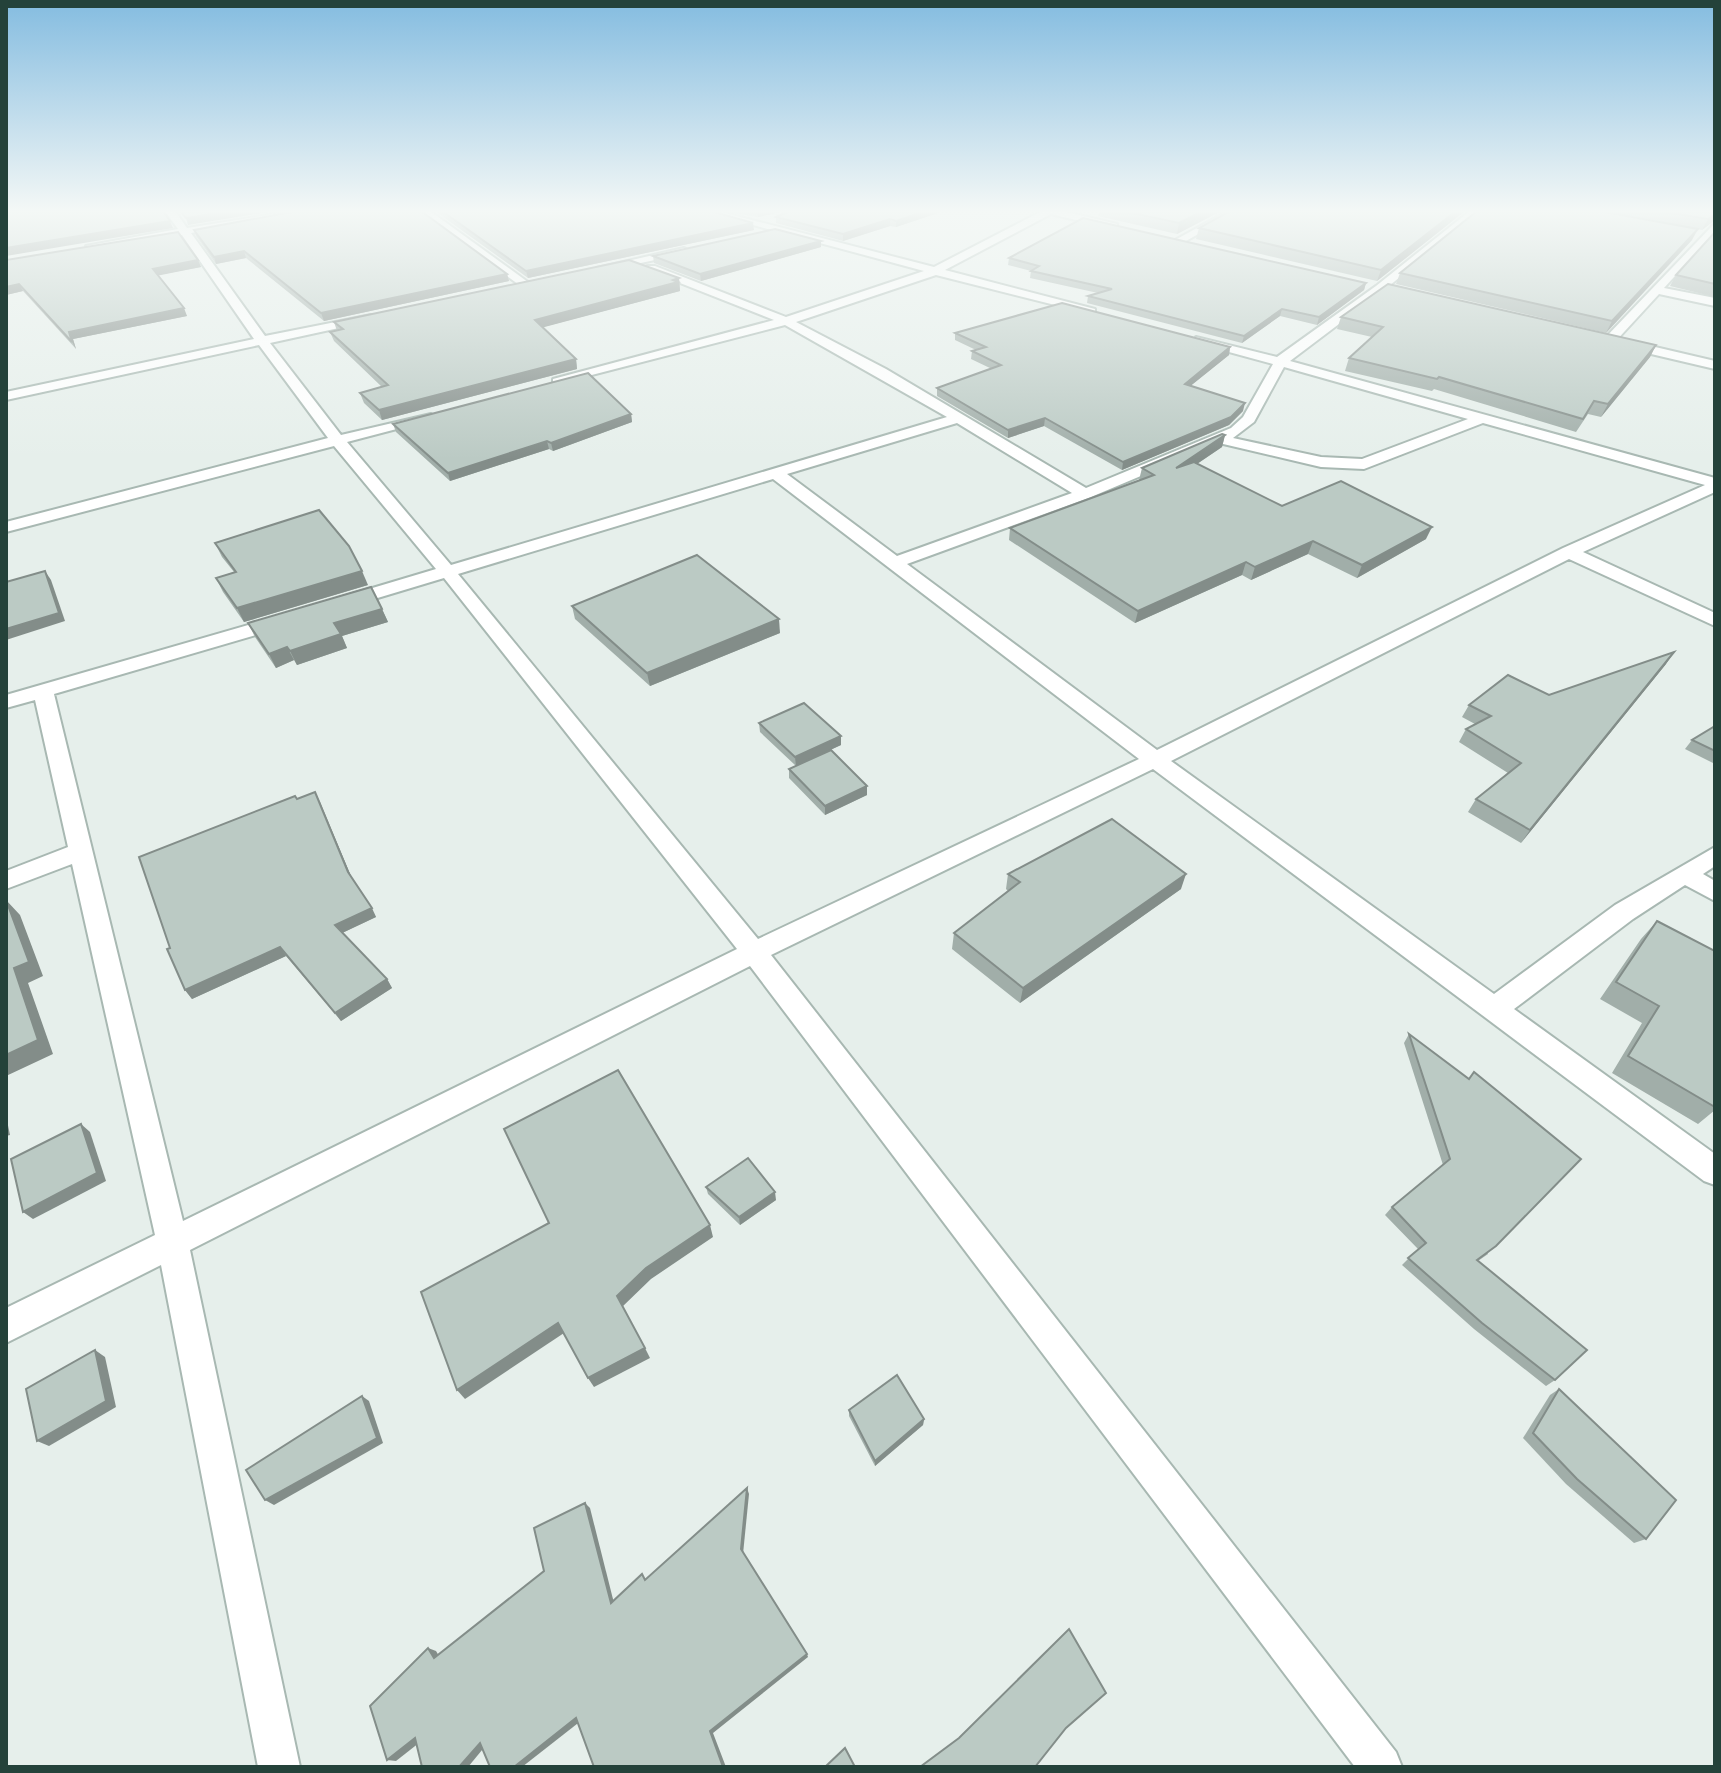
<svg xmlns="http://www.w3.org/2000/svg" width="1721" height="1773" font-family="'DM Sans',sans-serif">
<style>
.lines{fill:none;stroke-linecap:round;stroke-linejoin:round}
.minor-casing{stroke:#a8b8b2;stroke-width:4}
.minor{fill:#fff;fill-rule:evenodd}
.wall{fill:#a1aea9}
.shaded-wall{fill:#838d89}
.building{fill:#bbcac4;stroke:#838d89;stroke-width:2}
</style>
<rect width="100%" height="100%" fill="#e6efeb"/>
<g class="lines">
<!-- minor casing -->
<g class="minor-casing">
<g id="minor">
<path d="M165,211h10l12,17 106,-17h24l-126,22 74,103 106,-21v6l-101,22 71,92 90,-21v6l-84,22 104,123 496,-148 -162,-92 -232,60v-6l221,-59 -127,-50v-4h8l131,51 138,-46 -223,-60h16l217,56 108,-56h20l55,13v4l-4,1 -62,-15 -106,56 150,39v6l-159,-40 -140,47 90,47 200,119 145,-60 12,-11 30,-53 -77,-21v-6l81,20 99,-71 94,-75h11l-97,79 -94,71 425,117v14l-132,60 132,61v13l-146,-67 -398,202 323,233 121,-89 100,-58v19l-12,8 12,7v20l-30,-16 -52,34 -119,90 201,145v31l-11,-4 -551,-412 -382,186 625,797 6,15h-47l-605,-801 -560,284 110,517h-42l-97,-502 -155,78v-35l149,-73 -83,-371 -66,25v-18l62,-24 -33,-147 -29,8v-13l270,-78 7,-2 9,6 -2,4 -236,69 129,527 554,-272 -293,-371 -93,28h-12l-3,-4 3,-4 97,-29 -102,-123 -328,86v-10l322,-84 -69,-93 -253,55v-8l248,-53 -72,-104 -91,14 -5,-3 92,-17zM1284,367l184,52 -106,40 -41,-2 -88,-19 21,-16zM957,423l115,70 -175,63 -110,-82zM1483,423l222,62 -142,63 -406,202 -250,-186 184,-67 128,-54 102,24 43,2zM773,479l366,280 -381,180 -300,-365z"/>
<polygon points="419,211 430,211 532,285 522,287"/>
<polygon points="1228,211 1240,211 1184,242 1175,240"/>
<polygon points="1715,223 1715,232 1664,288 1715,298 1715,306 1659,294 1613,344 1605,344 1605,338"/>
<polygon points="684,248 689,251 688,253 603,271 597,268"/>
<polygon points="1621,339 1715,361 1715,369 1617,346 1617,340"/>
</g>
</g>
<!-- minor -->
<use href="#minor" class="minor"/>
</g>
<!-- wall -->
<g class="wall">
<polygon points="435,211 712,211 754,230 528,278"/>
<polygon points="720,211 785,211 758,217"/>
<polygon points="944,211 896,227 890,226 843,241 776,223 776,217"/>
<polygon points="1099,211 1221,211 1177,234 1098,216"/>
<polygon points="1465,211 1377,281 1196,239 1199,228"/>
<polygon points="1477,211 1715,211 1715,220 1702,230 1672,224 1692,240 1606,333 1396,284 1400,273"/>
<polygon points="194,230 507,274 509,281 324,321 246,258 216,264 196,236"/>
<polygon points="1715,232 1715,297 1670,286 1676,275"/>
<polygon points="821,241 821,247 701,281 654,263 653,256"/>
<polygon points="1009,258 1366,283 1364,290 1317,325 1280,316 1242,343 1087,303 1088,296 1098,293 1030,278 1031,271 1008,265"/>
<polygon points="6,260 198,260 201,267 158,275 187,316 73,339 76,349 23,291 6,295"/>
<polygon points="679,278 680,291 543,327 576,359 577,369 382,420 364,403 360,393 382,387 334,341 330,332 337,331 334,322"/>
<polygon points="1341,317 1656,345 1650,357 1601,417 1588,414 1576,432 1434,389 1432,391 1345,371 1349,358 1372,337 1337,329"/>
<polygon points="955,333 1230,347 1229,355 1190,386 1243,411 1229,425 1122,470 1044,426 1008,438 937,396 937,388 992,369 971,359 972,351 976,350 955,340"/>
<polygon points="631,414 632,422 553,451 549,449 450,481 396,432 393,424"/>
<polygon points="1225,435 1222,447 1197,464 1282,506 1426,539 1357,578 1308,554 1251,580 1242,575 1135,623 1009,540 1010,528 1139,480 1142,468"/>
<polygon points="215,543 368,585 244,622 223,592 216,578 234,572 222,557"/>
<polygon points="572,606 780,633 650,686 575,619"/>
<polygon points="382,609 388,622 342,636 347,648 297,665 294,660 276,668 255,637 248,623"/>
<polygon points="1666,664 1521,843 1468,812 1476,799 1508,773 1459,742 1466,729 1475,724 1462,717 1469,705 1549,695"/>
<polygon points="759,723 841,745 805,761 867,786 867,795 825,815 789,778 789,769 796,766 760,732"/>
<polygon points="1715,726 1715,764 1685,749 1692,740"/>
<polygon points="315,792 351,876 376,917 342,933 387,979 392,988 341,1021 286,956 192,999 185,990 170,948 297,799"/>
<polygon points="1008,874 1181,889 1020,1003 952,949 954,933 1008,891 1006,889"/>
<polygon points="1657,921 1715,951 1715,1110 1698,1124 1612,1073 1642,1023 1600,999 1641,939"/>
<polygon points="1409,1034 1488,1254 1478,1261 1555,1380 1546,1386 1474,1329 1402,1265 1418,1249 1385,1215 1392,1207 1443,1165 1404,1043"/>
<polygon points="706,1187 776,1200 740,1225 708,1194"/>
<polygon points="1559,1389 1646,1539 1634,1543 1566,1484 1523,1438 1550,1395"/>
<polygon points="849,1410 924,1419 923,1425 875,1466 849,1416"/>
</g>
<!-- shaded-wall -->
<g class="shaded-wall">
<polygon points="232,211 275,211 188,225 186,218"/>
<polygon points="758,211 785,211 758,217"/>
<polygon points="926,211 944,211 896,227 896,221"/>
<polygon points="1203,211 1221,211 1177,234 1179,223"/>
<polygon points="1456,211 1465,211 1377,281 1381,270"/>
<polygon points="1715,214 1715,220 1702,230 1708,219"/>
<polygon points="890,219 890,226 843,241 843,234"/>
<polygon points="170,221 173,228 6,256 6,248"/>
<polygon points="753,223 754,230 528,278 526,271"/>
<polygon points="1698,229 1692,240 1606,333 1612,321"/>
<polygon points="821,241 821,247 701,281 700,274"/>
<polygon points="244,251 246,258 216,264 214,257"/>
<polygon points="198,260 201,267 156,276 153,269"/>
<polygon points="507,274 509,281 324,321 321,313"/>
<polygon points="679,278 680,291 537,329 535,320"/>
<polygon points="1366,283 1364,290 1317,325 1319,317"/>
<polygon points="19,284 23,291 6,295 6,287"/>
<polygon points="184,308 187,316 73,339 76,349 72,342 69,332"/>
<polygon points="1282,309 1280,316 1242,343 1244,336"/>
<polygon points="1656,345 1650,357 1601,417 1608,404"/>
<polygon points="1230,347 1229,355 1183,392 1185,384"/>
<polygon points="576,359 577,369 382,420 379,410"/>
<polygon points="1245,403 1243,411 1229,425 1122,470 1123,462"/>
<polygon points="631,414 632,422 553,451 551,443"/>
<polygon points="1045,418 1044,426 1008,438 1008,430"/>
<polygon points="1225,435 1222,447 1173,480 1176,468"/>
<polygon points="547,441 549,449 450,481 448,473"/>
<polygon points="1432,527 1426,539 1357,578 1362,565"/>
<polygon points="1313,541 1308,554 1251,580 1255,567"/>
<polygon points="1246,562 1242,575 1135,623 1138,611"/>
<polygon points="45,571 51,580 65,621 6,640 6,629"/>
<polygon points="362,571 368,585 244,622 237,608"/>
<polygon points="382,609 388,622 342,636 347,648 297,665 290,651 334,623"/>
<polygon points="779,619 780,633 650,686 647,673"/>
<polygon points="287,647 294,660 276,668 269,654"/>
<polygon points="1674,652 1666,664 1521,843 1530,830"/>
<polygon points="841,736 841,745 796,766 795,757"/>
<polygon points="867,786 867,795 825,815 825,806"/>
<polygon points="315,792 320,802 353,881 348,872"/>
<polygon points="1186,874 1181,889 1020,1003 1023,988"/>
<polygon points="6,900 20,915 43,976 28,983 53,1054 6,1076 6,1055 14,968"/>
<polygon points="372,908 376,917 340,934 335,925"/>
<polygon points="280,947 286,956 192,999 185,990"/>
<polygon points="387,979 392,988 341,1021 335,1013"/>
<polygon points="6,1116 10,1135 6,1136"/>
<polygon points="81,1124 90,1132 106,1181 33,1219 23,1212"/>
<polygon points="775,1192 776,1200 740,1225 739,1217"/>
<polygon points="710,1225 713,1237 651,1279 622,1307 617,1296 646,1268"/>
<polygon points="558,1323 564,1333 465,1399 457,1390"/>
<polygon points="645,1348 650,1358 594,1387 588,1378"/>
<polygon points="95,1350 105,1357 116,1407 49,1446 37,1441"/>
<polygon points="362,1396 369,1401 383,1443 274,1505 265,1500"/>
<polygon points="924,1419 923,1425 875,1466 875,1461"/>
<polygon points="747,1488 749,1494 743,1554 741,1549"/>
<polygon points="585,1503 590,1508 615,1607 611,1603"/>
<polygon points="428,1648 436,1651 442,1661 434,1658"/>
<polygon points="807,1654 808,1657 713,1733 726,1767 723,1767 710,1731"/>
<polygon points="576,1718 582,1720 522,1767 514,1767"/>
<polygon points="415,1738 424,1739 396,1761 387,1760"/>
<polygon points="480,1743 487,1744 468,1767 459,1767"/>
</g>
<!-- building -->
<g class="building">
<polygon points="6,211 163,211 170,221 6,248"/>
<polygon points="180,211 232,211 186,218"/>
<polygon points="297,211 421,211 507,274 321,313 244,251 214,257 194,230"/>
<polygon points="442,211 711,211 753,223 526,271"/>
<polygon points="790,211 926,211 896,221 890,219 843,234 776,217"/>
<polygon points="1123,211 1203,211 1179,223"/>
<polygon points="1230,211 1456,211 1381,270 1199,228"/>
<polygon points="1477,211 1599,211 1698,229 1612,321 1400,273"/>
<polygon points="1659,211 1715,211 1715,214 1708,219"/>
<polygon points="1083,218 1366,283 1319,317 1282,309 1244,336 1088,296 1112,289 1031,271 1039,266 1009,258"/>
<polygon points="775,229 821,241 700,274 653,256"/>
<polygon points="178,232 198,260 153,269 184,308 69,332 72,342 19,284 6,287 6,260"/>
<polygon points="1715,232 1715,284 1676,275"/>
<polygon points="629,260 679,278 673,280 678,282 535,320 576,359 379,410 360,393 388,385 330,332 343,329 334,322"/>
<polygon points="1388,284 1656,345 1608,404 1594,401 1583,419 1439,377 1437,379 1349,358 1383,327 1341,317"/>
<polygon points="1062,303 1230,347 1185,384 1245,403 1231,417 1123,462 1045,418 1008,430 937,388 1001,365 972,351 986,347 955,333"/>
<polygon points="588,373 631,414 551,443 547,441 448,473 393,424"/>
<polygon points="1222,434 1225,435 1176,468 1194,462 1282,506 1341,481 1432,527 1362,565 1313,541 1255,567 1246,562 1138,611 1010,528 1154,475 1142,468"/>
<polygon points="319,510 349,546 362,571 237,608 216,578 236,572 215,543"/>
<polygon points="697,555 779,619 647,673 572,606"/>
<polygon points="45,571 59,613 6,629 6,582"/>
<polygon points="371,587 382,609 334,623 341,634 290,651 287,647 269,654 248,623"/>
<polygon points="1674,652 1530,830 1476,799 1521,763 1466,729 1491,716 1469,705 1508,675 1549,695"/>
<polygon points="804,703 841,736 795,757 759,723"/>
<polygon points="1715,726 1715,751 1692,740"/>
<polygon points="831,750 867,786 825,806 789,769"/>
<polygon points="315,792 348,872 372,908 335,925 387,979 335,1013 280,947 185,990 167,949 170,948 139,857 295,796 297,799"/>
<polygon points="1112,819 1186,874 1023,988 954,933 1020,882 1008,874"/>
<polygon points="6,900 29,962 14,968 38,1040 6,1055"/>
<polygon points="1657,921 1715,951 1715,1107 1628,1056 1659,1006 1616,982"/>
<polygon points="1409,1034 1469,1079 1474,1072 1581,1159 1496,1246 1477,1260 1587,1350 1555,1380 1482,1323 1408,1258 1426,1243 1392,1207 1450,1159"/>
<polygon points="618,1070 710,1225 646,1268 617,1296 645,1348 588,1378 558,1323 457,1390 421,1292 549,1223 504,1129"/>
<polygon points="81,1124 97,1173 23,1212 11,1159"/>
<polygon points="748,1158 775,1192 739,1217 706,1187"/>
<polygon points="95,1350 106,1401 37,1441 26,1389"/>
<polygon points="897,1375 924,1419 875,1461 849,1410"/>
<polygon points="1559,1389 1676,1500 1646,1539 1577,1479 1533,1433"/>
<polygon points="362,1396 377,1438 265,1500 246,1470"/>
<polygon points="747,1488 741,1549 807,1654 710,1731 723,1767 594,1767 576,1718 514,1767 490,1767 480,1743 459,1767 422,1767 415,1738 387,1760 370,1706 428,1648 434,1658 544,1571 534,1528 585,1503 611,1603 642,1574 645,1580"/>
<polygon points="1069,1629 1106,1693 1066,1728 1035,1767 920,1767 959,1738"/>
<polygon points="845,1748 855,1767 825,1767"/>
</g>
<!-- sky -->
<linearGradient id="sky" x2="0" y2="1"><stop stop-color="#84bce0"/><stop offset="0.46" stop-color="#f4f8f6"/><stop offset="1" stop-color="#f4f8f6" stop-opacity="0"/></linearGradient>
<rect width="1721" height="459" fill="url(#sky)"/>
<!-- border -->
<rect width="1721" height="1773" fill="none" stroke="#24423a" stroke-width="16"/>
</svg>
